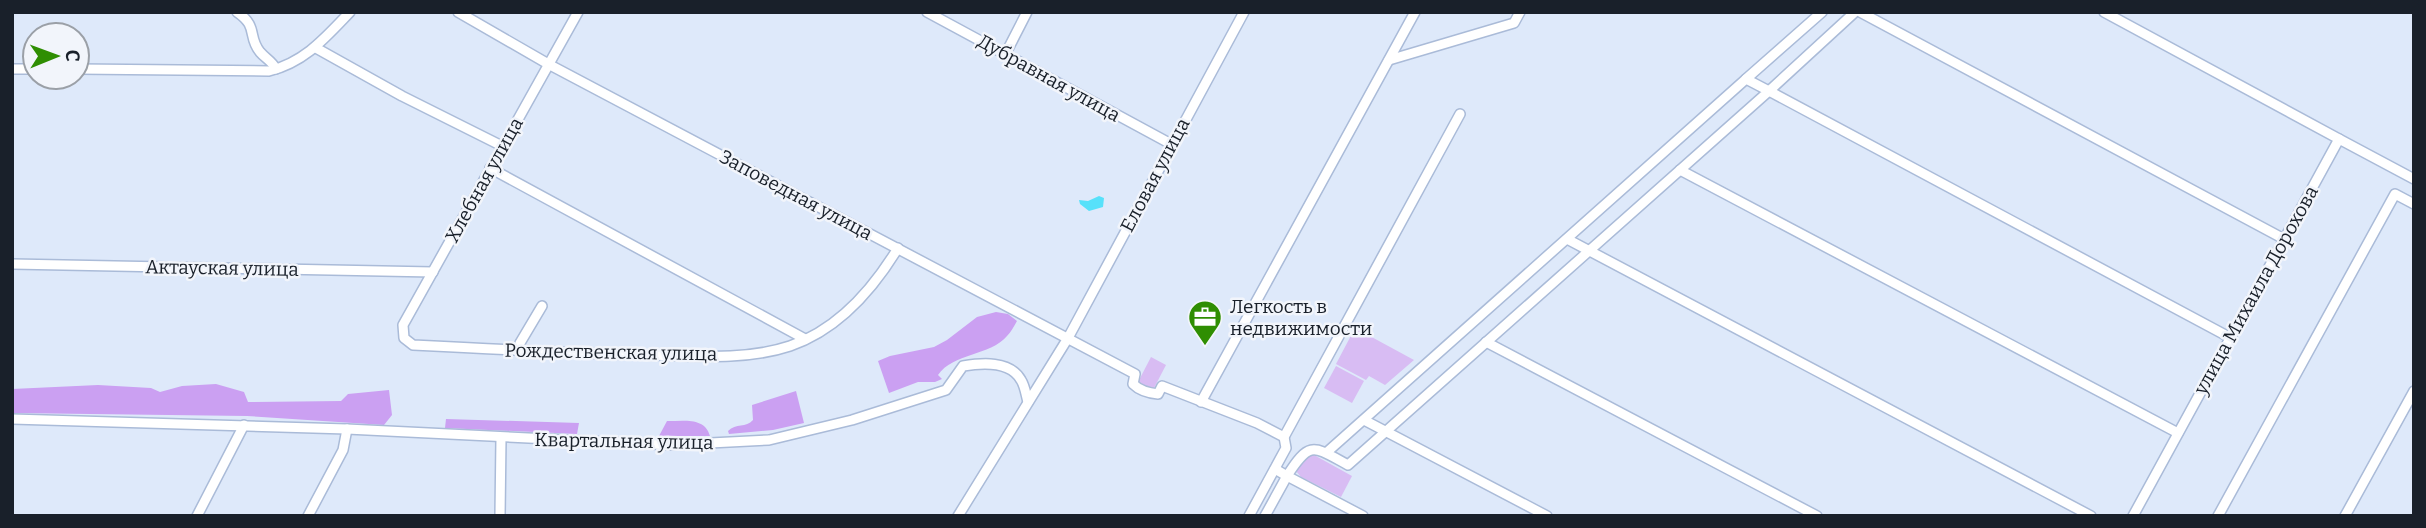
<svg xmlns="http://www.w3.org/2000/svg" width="2426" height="528" font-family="Bitter,serif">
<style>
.green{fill:#d8bcf3}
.forest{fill:#cba0f2}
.water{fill:#57e1fa}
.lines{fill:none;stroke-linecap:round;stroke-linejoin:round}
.minor-casing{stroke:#aabbd8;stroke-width:12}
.minor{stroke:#fff;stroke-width:9}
.labels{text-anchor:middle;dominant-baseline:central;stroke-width:5;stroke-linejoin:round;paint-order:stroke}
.street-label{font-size:19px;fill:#19202a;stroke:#f2f5fb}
.poi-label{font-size:19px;fill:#19202a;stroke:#f2f5fb;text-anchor:start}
</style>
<rect width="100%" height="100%" fill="#dee9fa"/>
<!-- green -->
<g class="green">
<polygon points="1355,328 1414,360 1385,385 1369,376 1366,380 1336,364"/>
<polygon points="1151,357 1166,365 1153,390 1138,382"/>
<polygon points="1336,366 1364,381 1352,403 1324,388"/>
<polygon points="1314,455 1352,476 1341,497 1301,477 1296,471 1304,456"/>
</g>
<!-- forest -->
<g class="forest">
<path d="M996,312l12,2 9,7c-3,5 -6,11 -10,15 -17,20 -54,17 -69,39l4,4 -7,3h-17l-29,11 -11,-32 12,-5 44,-9 13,-7 30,-23z"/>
<polygon points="216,384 244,392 248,402 341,401 348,394 389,390 392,415 384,425 247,416 12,413 12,389 98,385 151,388 160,392 182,386"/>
<path d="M796,391l8,32 -31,7 -44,4 -1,-3c8,-8 18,-3 25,-11l-1,-15z"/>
<polygon points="446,419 579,423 577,434 445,428"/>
<path d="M667,421c17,0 38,-4 43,15h-51z"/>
</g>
<!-- water -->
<polygon class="water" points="1099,196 1104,198 1103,207 1089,211 1080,204 1079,200 1088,201"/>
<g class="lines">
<!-- minor casing -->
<g class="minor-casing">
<g id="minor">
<path d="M237,12c22,15 10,24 23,40 6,7 12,9 16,17"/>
<path d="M458,12l92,53 585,309 -2,10c7,7 15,9 25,10l4,-8 95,37 27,14 2,11 -37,68"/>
<path d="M578,12l-175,313 1,13 9,7c78,4 156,8 234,10 46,1 98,6 143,-9 47,-16 83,-57 108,-98"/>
<polyline points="927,12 1171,144"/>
<polyline points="1855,12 1769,91 2229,337"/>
<polyline points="1860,12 2284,239"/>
<polyline points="2104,12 2339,139"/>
<polyline points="316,48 402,96 502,146"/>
<polyline points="1006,53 1027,12"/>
<polyline points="1389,60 1514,23 1520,12"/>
<polyline points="12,69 35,69"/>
<path d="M77,69l192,2c36,-9 56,-33 81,-59"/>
<polyline points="1746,79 1822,12"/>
<polyline points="490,168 805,339"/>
<polyline points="1680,170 2178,433"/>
<polyline points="1567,239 2091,516"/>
<polyline points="12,264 433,272"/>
<polyline points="1486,342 1817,516"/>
<polyline points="520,350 520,343 542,306"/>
<polyline points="1201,402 1415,12"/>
<path d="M12,419l335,10 324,16 98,-5 83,-20 94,-30 17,-24c18,-3 47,-6 58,14 4,6 5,15 7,22"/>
<polyline points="1364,420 1547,516"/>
<polyline points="1284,437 1460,114"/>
<path d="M1326,453l420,-374 23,12 -421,374c-35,-19 -38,-25 -61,11l76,40"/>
<polyline points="197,516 244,425"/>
<polyline points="308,516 343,450 347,429"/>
<polyline points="500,516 501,438"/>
<polyline points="958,516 1068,338 1244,12"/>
<polyline points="1265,516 1287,476 1275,469"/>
<polyline points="2133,516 2339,139 2414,179"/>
<polyline points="2218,516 2395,194 2414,204"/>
<polyline points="2345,516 2414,391"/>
</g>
</g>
<!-- minor -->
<use href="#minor" class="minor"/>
</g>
<!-- icons -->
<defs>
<g id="office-pin" transform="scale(1.75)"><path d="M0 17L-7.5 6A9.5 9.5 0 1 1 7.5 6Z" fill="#2f8e02" stroke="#f2f5fb"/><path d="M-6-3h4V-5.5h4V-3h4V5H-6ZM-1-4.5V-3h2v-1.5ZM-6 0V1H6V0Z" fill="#fff"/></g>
</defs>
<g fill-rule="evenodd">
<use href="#office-pin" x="1205" y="317"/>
</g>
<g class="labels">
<!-- street labels -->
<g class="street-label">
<text transform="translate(1049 78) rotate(29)">Дубравная улица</text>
<text transform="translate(1155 175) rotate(-62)">Еловая улица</text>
<text transform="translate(484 180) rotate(-61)">Хлебная улица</text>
<text transform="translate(796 195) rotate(28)">Заповедная улица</text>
<text transform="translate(222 268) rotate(1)">Актауская улица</text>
<text transform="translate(2256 290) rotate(-61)">улица Михаила Дорохова</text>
<text transform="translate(611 352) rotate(1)">Рождественская улица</text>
<text transform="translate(624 441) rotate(1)">Квартальная улица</text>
</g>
<!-- poi labels -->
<g class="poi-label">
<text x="1230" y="306">Легкость в<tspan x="1230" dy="22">недвижимости</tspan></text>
</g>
</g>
<!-- border -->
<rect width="2426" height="528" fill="none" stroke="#19202a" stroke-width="28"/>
<!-- north arrow -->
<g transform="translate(56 56) rotate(89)"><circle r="33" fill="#f2f5fb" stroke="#9ba0a7" stroke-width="2"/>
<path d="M0-5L12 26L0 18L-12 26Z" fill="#2f8e02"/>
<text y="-10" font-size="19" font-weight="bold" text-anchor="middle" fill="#19202a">С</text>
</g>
</svg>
